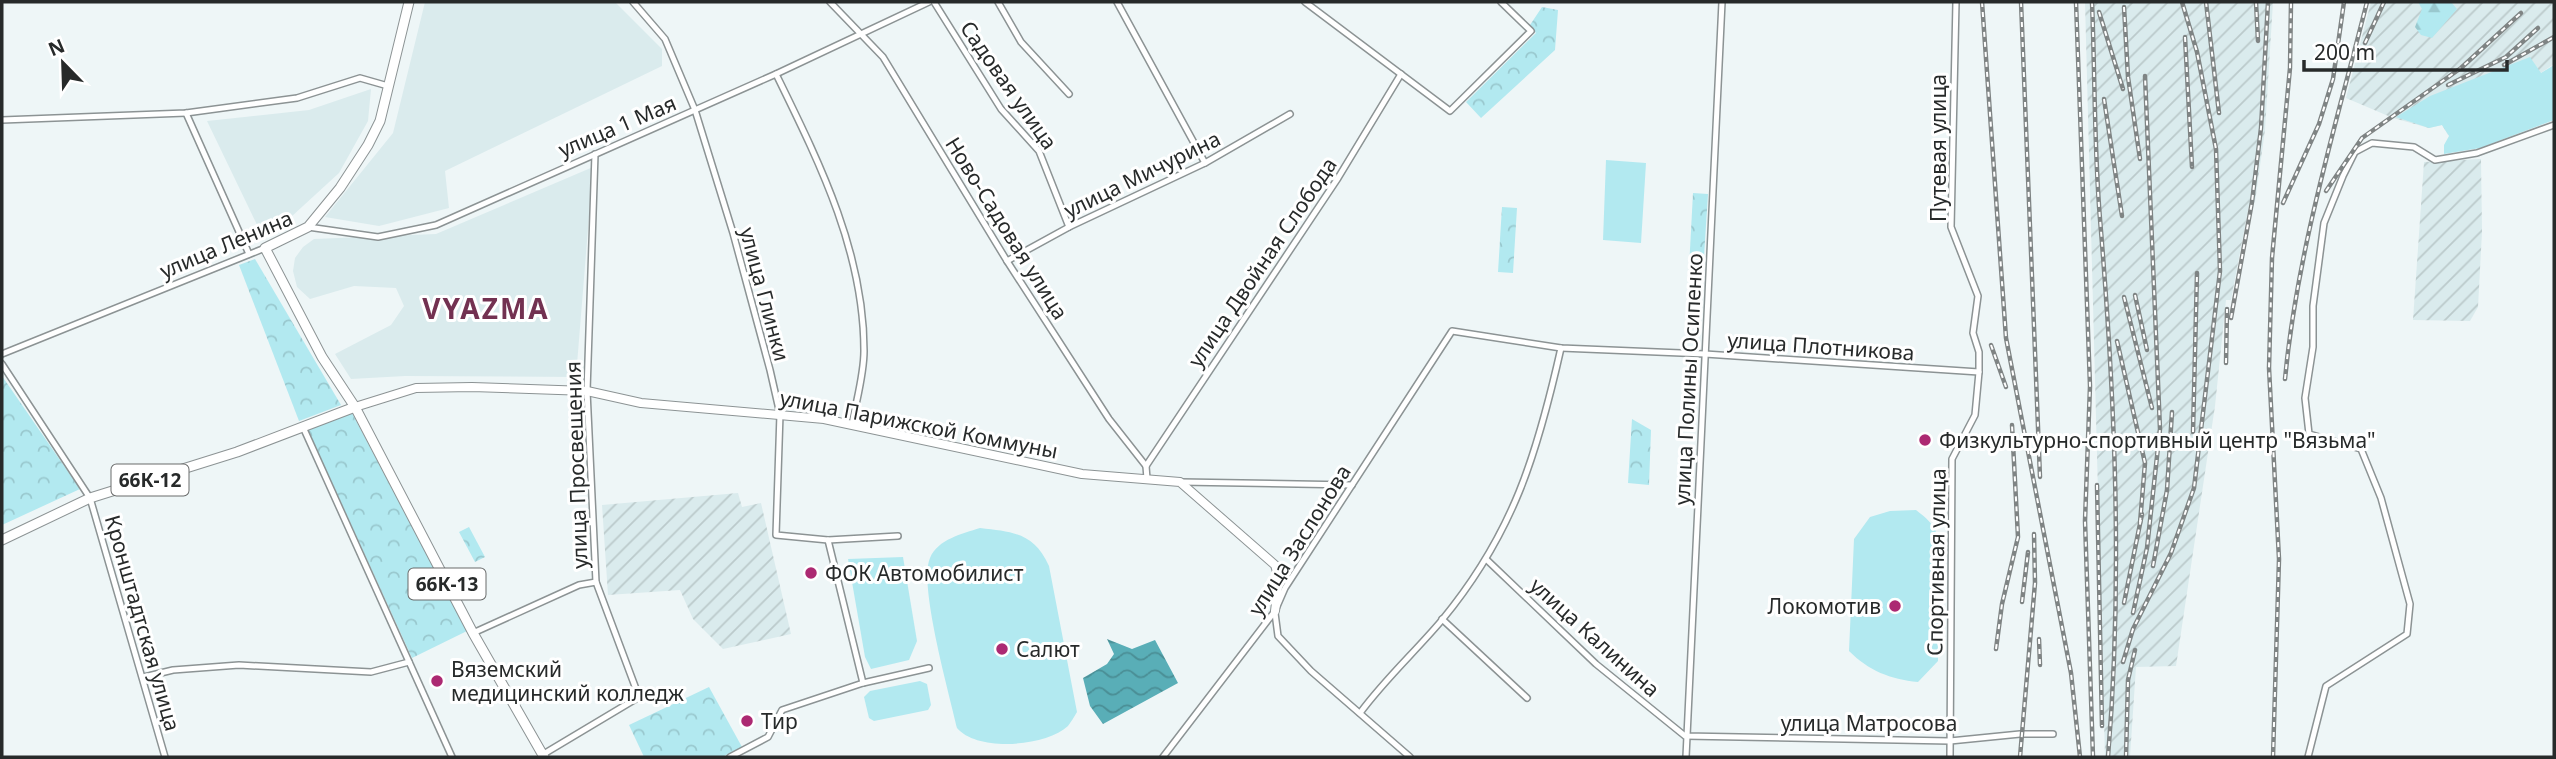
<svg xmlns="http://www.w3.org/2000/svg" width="2556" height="759" font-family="'Noto Sans',sans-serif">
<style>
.built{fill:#daebed}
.industrial{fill:url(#industrial-furrows)}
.grass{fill:#b2e9f0}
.forest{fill:url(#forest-firs)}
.park{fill:url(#park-crowns)}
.water{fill:url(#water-waves)}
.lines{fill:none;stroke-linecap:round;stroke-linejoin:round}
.street-casing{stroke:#8c9394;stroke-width:8}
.secondary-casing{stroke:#8c9394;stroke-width:10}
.primary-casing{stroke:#8c9394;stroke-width:11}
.street{stroke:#fff;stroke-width:5}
.secondary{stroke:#fff;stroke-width:8}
.primary{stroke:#fff;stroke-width:9}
.rail-casing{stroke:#7f8484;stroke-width:4.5}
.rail{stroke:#fff;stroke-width:2;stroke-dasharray:5;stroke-linecap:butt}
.poi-dot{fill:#ac2972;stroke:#fff;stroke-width:2.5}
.labels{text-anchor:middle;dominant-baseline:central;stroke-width:6;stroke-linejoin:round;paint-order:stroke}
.shield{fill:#fff;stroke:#686a6a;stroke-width:2}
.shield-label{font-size:19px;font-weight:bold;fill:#272a2a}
.street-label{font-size:21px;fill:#272a2a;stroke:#fff}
.poi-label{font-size:21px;fill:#272a2a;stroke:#fff;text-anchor:start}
.district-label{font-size:28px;font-weight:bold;letter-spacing:2px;fill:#723151;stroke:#fff}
</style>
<defs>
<pattern id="industrial-furrows" width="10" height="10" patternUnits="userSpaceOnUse" patternTransform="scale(1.75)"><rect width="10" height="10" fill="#daebed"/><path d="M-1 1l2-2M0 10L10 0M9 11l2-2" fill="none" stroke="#bbcacb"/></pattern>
<pattern id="forest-firs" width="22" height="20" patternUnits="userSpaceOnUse" patternTransform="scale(1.75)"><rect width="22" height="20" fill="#b2e9f0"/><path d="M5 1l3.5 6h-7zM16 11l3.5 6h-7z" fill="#99c8ce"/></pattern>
<pattern id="park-crowns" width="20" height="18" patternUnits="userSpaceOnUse" patternTransform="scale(1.75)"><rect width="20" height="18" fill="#b2e9f0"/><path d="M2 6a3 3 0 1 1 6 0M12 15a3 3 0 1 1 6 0" fill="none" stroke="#99c8ce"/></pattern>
<pattern id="water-waves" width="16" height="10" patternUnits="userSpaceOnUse" patternTransform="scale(1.75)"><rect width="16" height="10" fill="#59aeb7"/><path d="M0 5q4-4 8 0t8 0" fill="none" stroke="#4a8e95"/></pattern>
</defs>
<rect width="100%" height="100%" fill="#eef6f7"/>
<!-- built -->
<g class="built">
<polygon points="425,2 615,2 662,49 662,66 445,171 449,208 379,226 325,217 393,133"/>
<polygon points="371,89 368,121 339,173 291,217 261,233 207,121 309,110"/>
<polygon points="593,167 576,377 405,376 351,379 335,354 391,325 404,306 396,288 354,286 310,299 297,287 293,271 295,258 303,247 314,239 436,234"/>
</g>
<!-- industrial -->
<g class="industrial">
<polygon points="2085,2 2273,2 2265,130 2255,202 2249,205 2231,300 2226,300 2215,406 2176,666 2136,667 2130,757 2105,757"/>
<polygon points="2371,2 2554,2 2554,64 2448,135 2442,125 2429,128 2393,118 2346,98"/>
<polygon points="2481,159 2482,232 2478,307 2470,321 2413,320 2424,162"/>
<polygon points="738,493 742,507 761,503 791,634 723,649 693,619 680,590 608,595 602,505"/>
</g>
<!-- grass -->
<g class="grass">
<polygon points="2530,57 2541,73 2554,65 2554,120 2480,148 2444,154 2444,145 2449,136 2442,125 2429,128 2396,117 2430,96"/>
<polygon points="1606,160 1646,163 1641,243 1603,240"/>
<path d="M1916,510c9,7 18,14 21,25 10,35 2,89 1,126l-20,21c-28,-3 -49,-11 -69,-31l5,-112 16,-22 20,-6z"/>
<path d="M980,528c34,4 54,5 69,38l28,146c-3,5 -6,10 -9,14 -23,21 -91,26 -111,2 -7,-32 -39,-144 -27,-170 8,-19 32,-24 50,-30z"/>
<polygon points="903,557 917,641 909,660 871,669 865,657 848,559"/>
<polygon points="920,681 927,684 931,705 928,710 874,721 869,718 864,697 870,691"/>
</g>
<!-- forest -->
<polygon class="forest" points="2418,2 2451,2 2457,9 2432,38 2421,35 2415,27 2422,9"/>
<!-- park -->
<g class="park">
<polygon points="1542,7 1558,10 1555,50 1481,118 1466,102 1536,33 1530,25"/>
<polygon points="1693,193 1708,194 1702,288 1688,287"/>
<polygon points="1502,207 1517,208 1513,273 1498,272"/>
<polygon points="255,259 341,405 299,421 239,265"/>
<polygon points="2,376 80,489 2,525"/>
<polygon points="352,413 467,631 412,658 308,430"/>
<polygon points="1632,419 1651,430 1649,485 1628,483"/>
<polygon points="469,527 485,557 475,562 459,532"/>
<polygon points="709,687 742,747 722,757 644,757 629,725"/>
</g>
<!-- water -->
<polygon class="water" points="1107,639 1132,649 1155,640 1178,683 1103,724 1090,706 1083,678 1107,664 1114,654"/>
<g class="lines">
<!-- street casing -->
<g class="street-casing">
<g id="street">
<polyline points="633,2 665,39 695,110 733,233 770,370 780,414 776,535 828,540 898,536"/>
<polyline points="830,2 883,57 1007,261 1109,419 1146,466 1147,479"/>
<polyline points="934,2 1001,109 1039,151 1069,227"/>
<polyline points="998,2 1021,42 1069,94"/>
<polyline points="1117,2 1205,163"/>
<polyline points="1305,2 1450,111 1531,31 1501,2"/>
<path d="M776,74c43,88 88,177 88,277 0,24 -8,50 -12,74"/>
<polyline points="186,113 249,254"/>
<polyline points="2,120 186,113 297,98 360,78 388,86"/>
<polyline points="308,227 378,237 436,225 776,74 929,2"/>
<polyline points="1007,261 1069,227 1205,163 1290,114"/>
<polyline points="2,354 265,248"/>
<polyline points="2,364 90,498 165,757"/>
<polyline points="303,427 452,757"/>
<polyline points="1146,466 1338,178 1401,74"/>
<polyline points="1181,482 1352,485"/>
<polyline points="1487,560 1596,664 1685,736 1950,741 2020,734 2053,734"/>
<polyline points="1275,613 1278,636 1311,671 1410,757"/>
<polyline points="1442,619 1527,698"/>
<polyline points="473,633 579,585 596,582"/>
<polyline points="144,677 173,670 239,665 371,672 409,662"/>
<polyline points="863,683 929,668"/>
<path d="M1360,713c25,-34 55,-61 82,-93 71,-86 95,-165 119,-272"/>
<polyline points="542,755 639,697 596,582 587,391 595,154"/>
<polyline points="730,757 768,737 782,710 863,683 828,540"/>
<polyline points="1163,757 1275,611 1285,588 1452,331 1561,348 1705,354 1979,372"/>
<polyline points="1686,757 1722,2"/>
<polyline points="1950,757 1952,459 1975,415 1979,372 1979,352 1973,333 1978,296 1951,227 1956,2"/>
<polyline points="2308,757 2326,686 2407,634 2410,604 2381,498 2361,449 2309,434 2305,398 2313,347 2313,306 2324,223 2343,176 2355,152 2372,143 2414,147 2435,160 2477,153 2554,125"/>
</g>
</g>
<!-- secondary casing -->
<g class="secondary-casing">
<polyline id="secondary" points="355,407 416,388 472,387 587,391 641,403 824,419 1082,474 1180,482 1275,565 1279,579 1275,611"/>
</g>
<!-- primary casing -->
<g class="primary-casing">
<g id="primary">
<polyline points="409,2 380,121 368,145 340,188 308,227 265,248 322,357 355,407 473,633 544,757"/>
<polyline points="2,540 90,498 237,452 355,407"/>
</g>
</g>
<!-- street -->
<use href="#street" class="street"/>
<!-- secondary -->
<use href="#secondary" class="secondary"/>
<!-- primary -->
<use href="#primary" class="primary"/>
<!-- rail casing -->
<g class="rail-casing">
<g id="rail">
<polyline points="1982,2 2006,338 2071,673 2080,757"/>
<polyline points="2021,2 2040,477"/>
<polyline points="2076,2 2090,386 2085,521 2093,757"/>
<path d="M2092,2c3,72 2,145 8,217 15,179 23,359 8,538"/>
<polyline points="2206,2 2219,113"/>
<polyline points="2256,2 2258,41"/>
<polyline points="2124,7 2128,77 2140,159"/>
<polyline points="2099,12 2123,89"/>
<polyline points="2185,37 2192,167"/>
<polyline points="2365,43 2384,2"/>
<polyline points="2504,65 2554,37"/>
<polyline points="2448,85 2506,57 2538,28"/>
<polyline points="2104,99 2122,216"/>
<polyline points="2326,191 2362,138 2461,68 2521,13"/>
<polyline points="2283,203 2319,124 2333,79 2344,2"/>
<polyline points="2135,295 2147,350"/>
<polyline points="2124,297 2152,408"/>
<polyline points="2231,318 2252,202 2261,128 2268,2"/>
<polyline points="2117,341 2145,463 2140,523"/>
<polyline points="1991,345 2006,387"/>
<polyline points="2226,363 2227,309"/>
<path d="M2285,379c12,-128 51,-254 82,-377"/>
<polyline points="2193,432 2197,273"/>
<polyline points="2097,485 2102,726"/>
<polyline points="2153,566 2167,490 2172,412"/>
<polyline points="2022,602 2028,552"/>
<polyline points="2124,603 2142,514"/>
<polyline points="2133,613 2147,548 2160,429 2145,76"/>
<polyline points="2039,639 2040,665"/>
<polyline points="1996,649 2002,604 2018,537 2012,425"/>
<polyline points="2123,662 2133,629 2171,553 2194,488 2220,271 2216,149 2197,52 2182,2"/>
<polyline points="2020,757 2035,583 2034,534"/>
<polyline points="2126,757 2128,680 2135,650"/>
<polyline points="2273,757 2279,559 2269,368 2272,258 2290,68 2291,2"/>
</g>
</g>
<!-- rail -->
<use href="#rail" class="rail"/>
</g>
<!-- markers -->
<g class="poi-dot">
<circle cx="1925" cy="440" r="7"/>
<circle cx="811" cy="573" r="7"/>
<circle cx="1895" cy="606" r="7"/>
<circle cx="1002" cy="649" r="7"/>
<circle cx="437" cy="681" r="7"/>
<circle cx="747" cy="721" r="7"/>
</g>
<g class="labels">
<!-- shield labels -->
<g class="shield">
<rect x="111.5" y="464.5" width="77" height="31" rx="5"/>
<rect x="408.5" y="568.5" width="77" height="31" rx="5"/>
</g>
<g class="shield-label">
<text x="150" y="480">66К-12</text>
<text x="447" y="584">66К-13</text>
</g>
<!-- street labels -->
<g class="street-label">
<text transform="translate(1009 85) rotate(55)">Садовая улица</text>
<text transform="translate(617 126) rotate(-23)">улица 1 Мая</text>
<text transform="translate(1938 148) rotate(-90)">Путевая улица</text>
<text transform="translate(1142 174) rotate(-26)">улица Мичурина</text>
<text transform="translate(1007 228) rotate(58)">Ново-Садовая улица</text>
<text transform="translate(226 244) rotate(-23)">улица Ленина</text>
<text transform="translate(1262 262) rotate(-56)">улица Двойная Слобода</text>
<text transform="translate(765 294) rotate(75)">улица Глинки</text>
<text transform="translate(1821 346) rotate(4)">улица Плотникова</text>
<text transform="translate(1688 379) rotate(-87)">улица Полины Осипенко</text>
<text transform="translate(919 424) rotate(11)">улица Парижской Коммуны</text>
<text transform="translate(576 465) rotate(-92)">улица Просвещения</text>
<text transform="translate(1299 540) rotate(-58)">улица Заслонова</text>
<text transform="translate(1936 562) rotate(-89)">Спортивная улица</text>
<text transform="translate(143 623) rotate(74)">Кронштадтская улица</text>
<text transform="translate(1595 637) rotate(42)">улица Калинина</text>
<text x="1869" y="723">улица Матросова</text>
</g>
<!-- poi labels -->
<g class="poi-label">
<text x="1939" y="440">Физкультурно-спортивный центр "Вязьма"</text>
<text x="825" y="573">ФОК Автомобилист</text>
<text x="1881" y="606" text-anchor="end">Локомотив</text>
<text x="1016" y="649">Салют</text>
<text x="451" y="669">Вяземский<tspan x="451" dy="24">медицинский колледж</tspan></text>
<text x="761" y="721">Тир</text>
</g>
<!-- district labels -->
<g class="district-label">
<text x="486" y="308">VYAZMA</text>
</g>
</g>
<!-- border -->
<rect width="2556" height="759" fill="none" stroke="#272a2a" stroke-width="7"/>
<!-- north arrow -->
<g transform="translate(63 63) rotate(337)" stroke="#ffffff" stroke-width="5" paint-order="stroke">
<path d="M0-5L12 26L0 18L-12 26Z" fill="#272a2a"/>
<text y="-10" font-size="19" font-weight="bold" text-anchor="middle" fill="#272a2a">N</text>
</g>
<!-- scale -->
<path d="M2304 60v10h203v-10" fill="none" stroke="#272a2a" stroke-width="3.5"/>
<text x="2314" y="60" font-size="21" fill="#272a2a" stroke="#ffffff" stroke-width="5" paint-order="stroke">200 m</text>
</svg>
